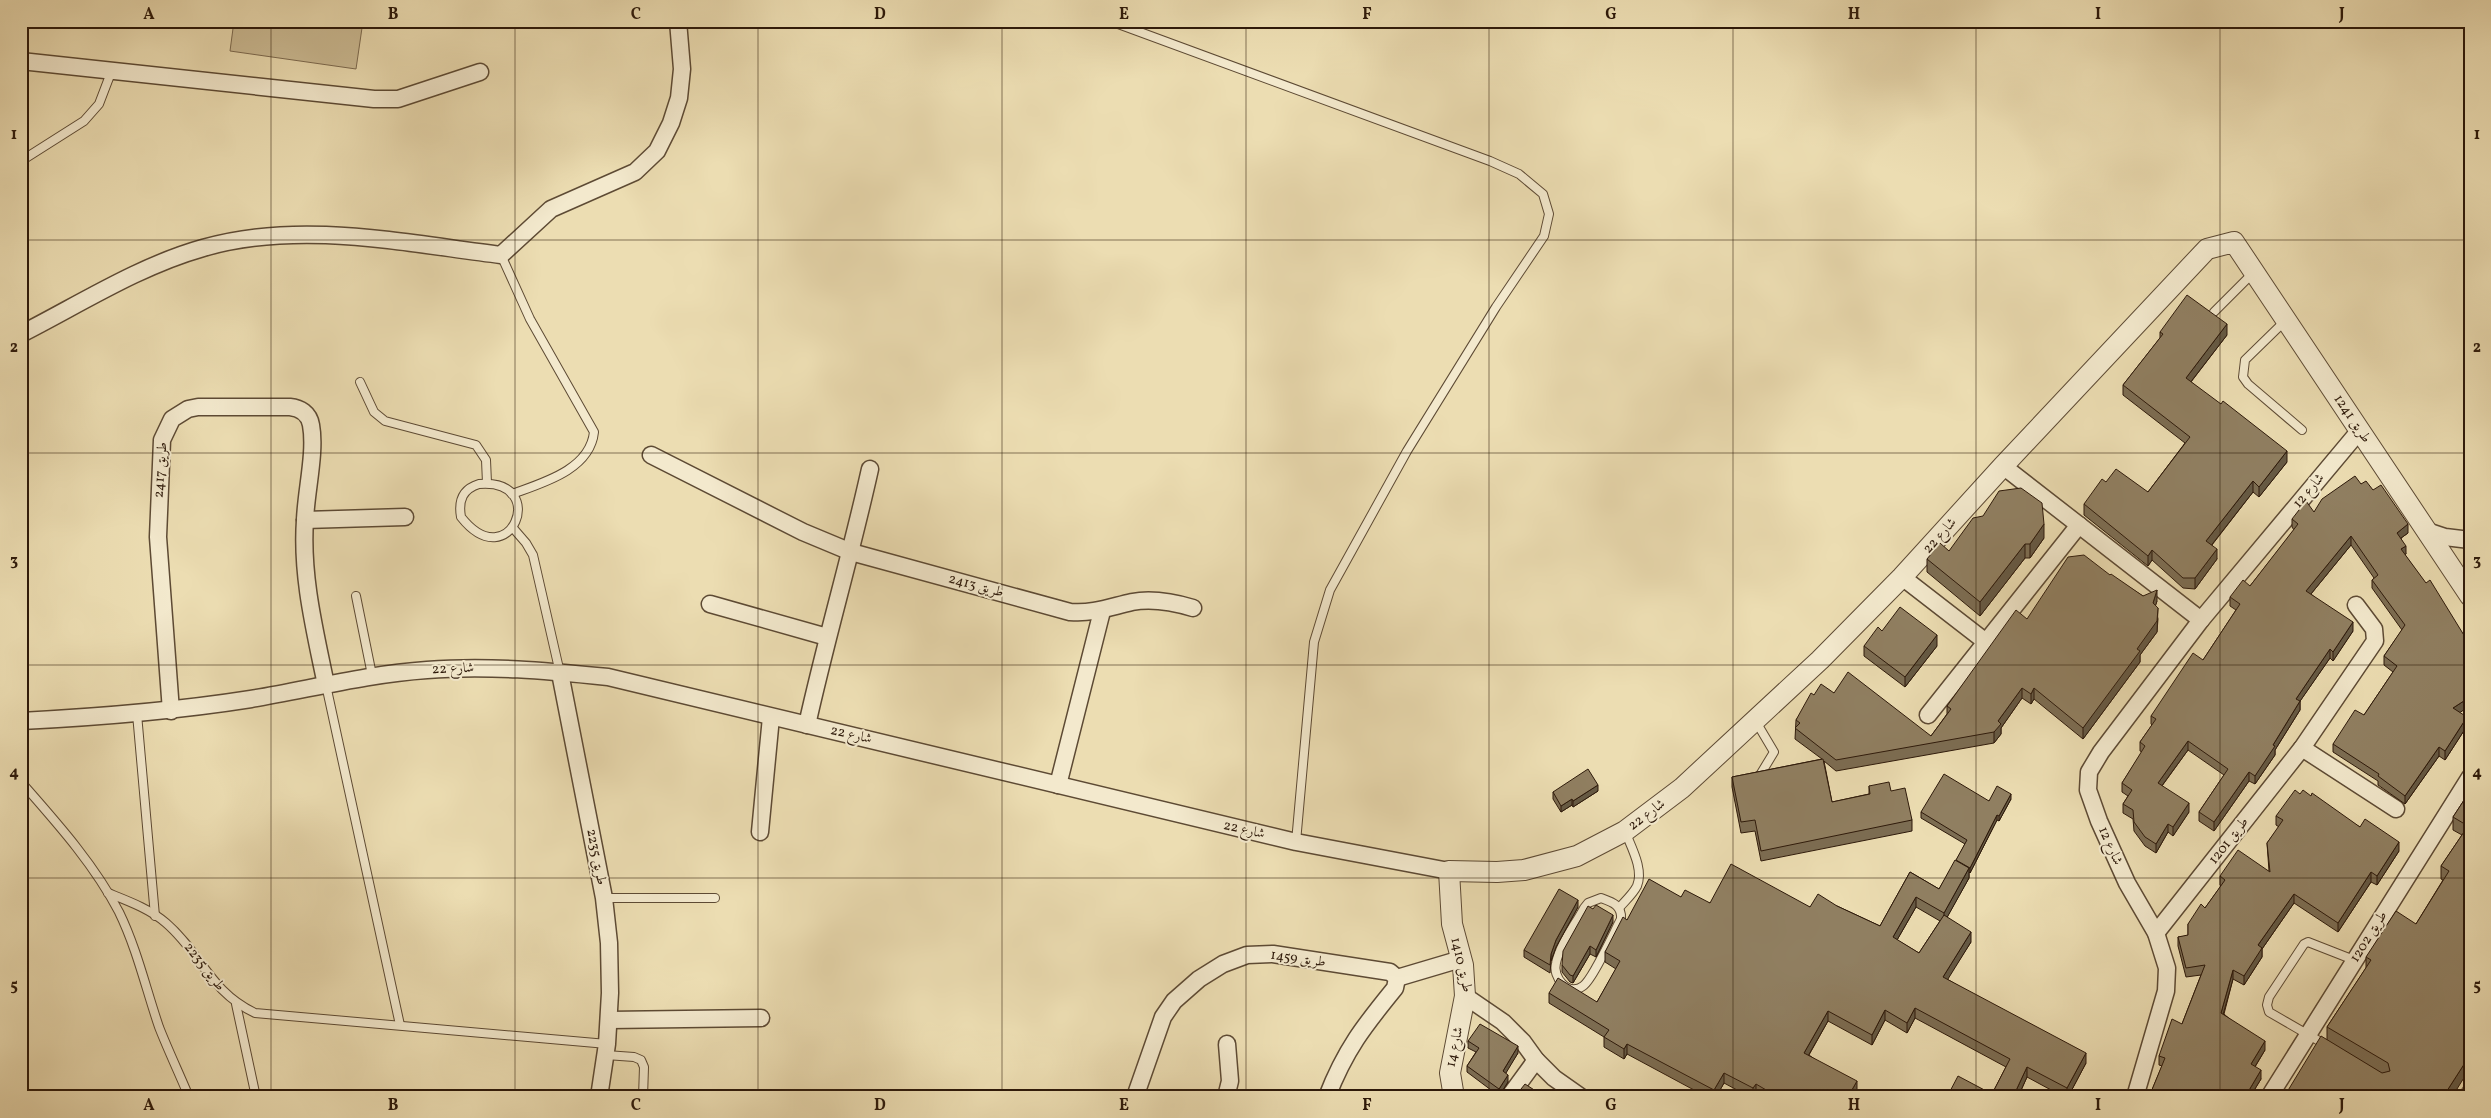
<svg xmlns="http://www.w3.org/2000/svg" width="2491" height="1118" font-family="Vollkorn,Amiri,serif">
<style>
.green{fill:#ccbc95;stroke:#7c6a50}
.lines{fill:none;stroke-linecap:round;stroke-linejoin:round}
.service-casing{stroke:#5d4a34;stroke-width:10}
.minor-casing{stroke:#5d4a34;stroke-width:19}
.tertiary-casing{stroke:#5d4a34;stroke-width:22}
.service{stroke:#f3e9cd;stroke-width:8}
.minor{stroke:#f3e9cd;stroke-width:16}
.tertiary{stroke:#f3e9cd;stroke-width:20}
.wall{fill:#7c6d53;stroke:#2d190a;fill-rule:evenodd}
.shaded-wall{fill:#655944;stroke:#2d190a}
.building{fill:#907f61;stroke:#2d190a}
.grid{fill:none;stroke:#2d190a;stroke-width:1;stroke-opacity:0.55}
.labels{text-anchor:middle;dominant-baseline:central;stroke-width:4;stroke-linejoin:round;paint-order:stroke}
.street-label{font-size:14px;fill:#2d190a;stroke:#f3e9cd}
.neatline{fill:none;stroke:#2d190a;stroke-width:2}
.grid-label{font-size:16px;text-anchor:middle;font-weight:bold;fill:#2d190a}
</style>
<rect width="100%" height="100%" fill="#ecddb2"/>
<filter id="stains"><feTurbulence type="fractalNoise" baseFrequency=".004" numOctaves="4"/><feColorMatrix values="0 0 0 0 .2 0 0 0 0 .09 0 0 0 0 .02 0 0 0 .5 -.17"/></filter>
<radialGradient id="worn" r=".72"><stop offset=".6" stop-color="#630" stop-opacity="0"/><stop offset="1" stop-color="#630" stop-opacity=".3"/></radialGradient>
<!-- green -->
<polygon class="green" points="234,21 363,21 356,69 230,51"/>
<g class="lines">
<!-- service casing -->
<g class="service-casing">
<g id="service">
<polyline points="1110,21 1490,161 1519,174 1543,194 1549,214 1544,236 1496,307 1407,451 1330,590 1314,642 1296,842"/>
<polyline points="21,161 84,121 99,104 112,70"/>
<path d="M501,255l29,64 64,113c-4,38 -52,51 -82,62"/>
<polyline points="2214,312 2253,273"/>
<polyline points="2285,321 2245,360 2243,377 2248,384 2302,430"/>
<polyline points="360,382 374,412 385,421 476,445 486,460 487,483"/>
<path d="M479,484c72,-6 31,95 -18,33 -3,-17 2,-28 18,-33z"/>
<polyline points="513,528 526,543 533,555 560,673"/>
<polyline points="356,596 372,675"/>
<polyline points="326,685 400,1025"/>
<polyline points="137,714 155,916"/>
<polyline points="1755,720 1774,752 1760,775"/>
<path d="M21,782c36,41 73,82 98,130 18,37 27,77 40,115 9,23 20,46 30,70"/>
<path d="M108,893c20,8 42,16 58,30 36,31 43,68 89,90l352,31"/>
<polyline points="604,898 715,898"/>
<path d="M1601,898c11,4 21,7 20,21 -7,13 -28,60 -38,67 -15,11 -31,-9 -27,-23 4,-19 19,-38 28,-55l4,-5z"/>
<path d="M1619,908c6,-7 14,-14 18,-22 7,-17 -6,-39 -12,-55"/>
<polyline points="236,1004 256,1097"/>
<polyline points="2326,1045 2269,1012 2267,1005 2269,997 2304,944 2308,942 2354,960"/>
<polyline points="606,1055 634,1057 641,1060 644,1067 643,1097"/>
<polyline points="2462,1097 2470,1085"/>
</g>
</g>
<!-- minor casing -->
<g class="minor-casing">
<g id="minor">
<polyline points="21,61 374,99 398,99 480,72"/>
<path d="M21,334c59,-30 118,-68 182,-86 97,-28 200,-5 298,7l50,-46 84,-37 22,-21 14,-28 8,-25 3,-29 -4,-48"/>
<path d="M651,455l152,77 48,20 219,60c23,2 40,-5 62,-10 21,-4 41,0 61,6"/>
<polyline points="2003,466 2201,620"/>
<polyline points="305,520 405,517"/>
<polyline points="2427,531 2445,537 2470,540"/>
<polyline points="1902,577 1986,642"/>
<polyline points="710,604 827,637"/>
<polyline points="560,673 604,898 609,943 610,993 607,1044 599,1097"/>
<path d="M171,711l-13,-174 4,-97 10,-21 16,-10 10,-2h92c10,1 19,6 21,18 5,27 -5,66 -6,95 -4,56 10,111 21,165"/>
<polyline points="1928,715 2079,525"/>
<path d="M21,721c78,-4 154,-10 230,-22 59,-10 117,-25 176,-29 61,-5 121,1 181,7l688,165 153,29"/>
<path d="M807,725c19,-86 44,-170 63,-256"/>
<polyline points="2302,748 2396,809"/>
<polyline points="1058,785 1102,611"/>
<polyline points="760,832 771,717"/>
<polyline points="2156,933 2302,748 2375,641 2374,629 2356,605"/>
<polyline points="1397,978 1461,959"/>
<polyline points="1465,996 1503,1022 1523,1042 1536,1060 1554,1078 1581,1097"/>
<polyline points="609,1020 761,1018"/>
<path d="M1135,1097l28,-80 11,-16 25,-22 24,-15 24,-9 26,-1 117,18 7,6 -2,10c-31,38 -50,62 -68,109"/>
<polyline points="1226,1097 1230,1081 1227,1044"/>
<polyline points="1509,1097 1536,1060"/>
<polyline points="2135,1097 2166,991 2167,968 2156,933 2127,883 2099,821 2088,790 2089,772 2101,752 2201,620 2360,430"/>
<polyline points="2269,1097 2470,777"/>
</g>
</g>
<!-- tertiary casing -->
<g class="tertiary-casing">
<polyline id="tertiary" points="1454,1097 1450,1073 1465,996 1463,965 1452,924 1449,871 1497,872 1524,870 1577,856 1625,831 1682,788 1820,660 1902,577 2003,466 2207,249 2234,242 2470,596"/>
</g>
<!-- service -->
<use href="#service" class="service"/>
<!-- minor -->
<use href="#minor" class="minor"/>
<!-- tertiary -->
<use href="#tertiary" class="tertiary"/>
</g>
<!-- wall -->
<g class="wall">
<polygon points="2160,332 2227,335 2191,382 2287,462 2259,497 2253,492 2212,545 2217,559 2195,589 2183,588 2152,560 2148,566 2084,515 2084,504 2106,482 2148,492 2185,443 2123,395 2123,385 2160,338"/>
<polygon points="2361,484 2373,490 2408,533 2401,538 2406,554 2405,555 2470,645 2470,706 2459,712 2467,726 2445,760 2439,756 2405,804 2378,785 2378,781 2333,752 2333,744 2364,715 2393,672 2384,665 2384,656 2402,630 2372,588 2372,580 2374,578 2351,545 2311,594 2353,631 2333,661 2330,658 2300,701 2300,710 2275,750 2275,755 2255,784 2249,781 2214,831 2199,821 2199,812 2224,775 2188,750 2162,786 2189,812 2173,836 2168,832 2156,853 2145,846 2134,831 2133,819 2123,813 2123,804 2128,796 2122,792 2122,783 2142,752 2140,751 2140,742 2152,725 2151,724 2151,716 2203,660 2236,610 2230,606 2230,597 2250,586 2294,530 2292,527 2292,519 2314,512"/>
<polygon points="2044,538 2030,558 2025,558 1980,616 1927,572 1927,559 1949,551"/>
<polygon points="2110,575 2143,596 2157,601 2155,606 2158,619 2157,632 2140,655 2140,662 2083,739 2034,699 2031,704 2022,698 2001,728 2001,734 1994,743 1836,771 1824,761 1832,802 1869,794 1869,786 1891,791 1912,820 1912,831 1761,861 1755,831 1741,833 1732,787 1732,777 1822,759 1795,739 1796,720 1814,695 1834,693 1931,736 1947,714 1947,706 2027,619"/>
<polygon points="1882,631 1937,646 1905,687 1864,656 1864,646"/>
<polygon points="1598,791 1573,807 1572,805 1561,812 1553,799 1553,792"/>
<polygon points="2470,791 2452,1097 2284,1097 2327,1040 2327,1027 2366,968 2366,957 2416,924 2443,880 2441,879 2441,866 2462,835 2453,830 2453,817"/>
<polygon points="2300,794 2360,827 2399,851 2377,885 2371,882 2338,932 2294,903 2262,949 2262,957 2244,985 2233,979 2224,1014 2265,1050 2255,1067 2261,1079 2250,1097 2149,1097 2162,1066 2159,1065 2159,1056 2182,1024 2201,975 2186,977 2178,946 2178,937 2188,936 2188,924 2205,908 2221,886 2220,885 2220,876 2269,871 2267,843 2279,827 2276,825 2276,816"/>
<path d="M2011,799l-12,22 -2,-1 -27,53 -1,-1v6l-22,39 24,25 -24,37 139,84 -18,34h-4l-37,-20 -9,20h-71l45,-3 14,-27 -91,-49 -8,15 -22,-13 -13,25 -44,-24 -19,34 48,36 -4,6h-92l-5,-3 -2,3h-4l-26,-14 -8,14h-9l-80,-43 -3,5 -20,-12v-10l-55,-34v-10l48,9 19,-33 -11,-7v-10l22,-32 54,-23 29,6 100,4 27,-1 43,20 30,-54 29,17 17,-28 9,-17 -44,-26v-6l68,-11zM1916,907l24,14 -21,32 -22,-13z"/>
<polygon points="1578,907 1556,947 1551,961 1550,973 1524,957 1524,950"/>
<polygon points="1613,922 1596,957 1590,954 1573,983 1570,982 1562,972 1562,965"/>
<polygon points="1468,1041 1518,1053 1505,1073 1508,1082 1499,1096 1467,1072 1467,1066 1476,1052 1468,1048"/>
</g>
<!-- shaded-wall -->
<g class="shaded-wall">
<polygon points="2227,324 2227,335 2186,388 2186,378"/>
<polygon points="2287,451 2287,462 2259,497 2259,487"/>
<polygon points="2253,481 2253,492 2206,552 2206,541"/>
<polygon points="2044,524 2044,538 2030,558 2030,544"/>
<polygon points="2408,524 2408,533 2397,541 2397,533"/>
<polygon points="2351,536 2351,545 2306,600 2306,591"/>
<polygon points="2025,544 2025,558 1980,616 1980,602"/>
<polygon points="2406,546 2406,554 2401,558 2401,549"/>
<polygon points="2217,549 2217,559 2195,589 2195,578"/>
<polygon points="2152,550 2152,560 2148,566 2148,556"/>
<polygon points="2157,590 2157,601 2153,614 2153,603"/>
<polygon points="2158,608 2157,632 2140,655 2140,662 2083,739 2083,728 2137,649"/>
<polygon points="2353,622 2353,631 2333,661 2333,652"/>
<polygon points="1937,635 1937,646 1905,687 1905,677"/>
<polygon points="2330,649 2330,658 2296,707 2296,699"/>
<polygon points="2022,688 2022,698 2001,728 2001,734 1994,743 1994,732 1998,721"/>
<polygon points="2034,688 2034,699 2031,704 2031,694"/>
<polygon points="2470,697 2470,706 2453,717 2453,708"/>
<polygon points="2300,701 2300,710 2275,750 2275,755 2255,784 2255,776 2273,745"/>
<polygon points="2467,717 2467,726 2445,760 2445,751"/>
<polygon points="2188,741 2188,750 2158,791 2158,783"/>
<polygon points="2439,747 2439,756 2405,804 2405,796"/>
<polygon points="2249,772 2249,781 2214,831 2214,822"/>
<polygon points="1598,785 1598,791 1573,807 1573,801"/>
<polygon points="2011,794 2011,799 1999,821 1999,816"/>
<polygon points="1572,799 1572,805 1561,812 1561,806"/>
<polygon points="2189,803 2189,812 2173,836 2173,827"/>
<polygon points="1997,815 1997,820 1970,873 1970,868"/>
<polygon points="2168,824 2168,832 2156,853 2156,844"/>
<polygon points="2399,842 2399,851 2377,885 2377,876"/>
<polygon points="1969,868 1969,878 1944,923 1944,913"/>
<polygon points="2371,872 2371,882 2338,932 2338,923"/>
<polygon points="2294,894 2294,903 2262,949 2262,957 2244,985 2244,976 2258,945"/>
<polygon points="1916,897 1916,907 1893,947 1893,937"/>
<polygon points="1578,900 1578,907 1556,947 1551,961 1551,954 1556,940"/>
<polygon points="1613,915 1613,922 1596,957 1596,950"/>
<polygon points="1971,932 1971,942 1943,987 1943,977"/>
<polygon points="1590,946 1590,954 1573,983 1573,976"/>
<polygon points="2233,970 2233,979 2221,1022 2221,1013"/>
<polygon points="1915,1008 1915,1018 1907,1033 1907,1023"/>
<polygon points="1885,1010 1885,1020 1872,1045 1872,1035"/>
<polygon points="1828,1011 1828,1021 1804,1063 1804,1053"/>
<polygon points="2265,1041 2265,1050 2251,1073 2251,1064"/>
<polygon points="1627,1044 1627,1054 1624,1059 1624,1049"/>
<polygon points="1518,1046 1518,1053 1503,1078 1503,1071"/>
<polygon points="2086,1053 2086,1063 2068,1097 2067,1097 2067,1088"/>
<polygon points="2470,1055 2470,1068 2452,1097 2443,1097"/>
<polygon points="2027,1067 2027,1077 2018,1097 2013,1097"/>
<polygon points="2261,1070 2261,1079 2250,1097 2245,1097"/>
<polygon points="1724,1073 1724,1083 1716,1097 1714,1097 1714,1090"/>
<polygon points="1508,1075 1508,1082 1499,1096 1499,1089"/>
<polygon points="1857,1081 1857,1091 1853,1097 1849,1095"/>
<polygon points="1756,1084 1756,1094 1754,1097 1753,1097 1753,1088"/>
</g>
<!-- building -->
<g class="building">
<polygon points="2187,295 2227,324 2186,378 2221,404 2223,401 2287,451 2259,487 2253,481 2206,541 2217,549 2195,578 2183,578 2152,550 2148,556 2084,504 2102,479 2106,482 2116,469 2148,492 2190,437 2123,385 2163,334 2160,332"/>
<polygon points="2355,476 2361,484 2366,481 2373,490 2381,485 2408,524 2397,533 2406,546 2401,549 2426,583 2430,580 2470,645 2470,697 2453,708 2467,717 2445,751 2439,747 2405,796 2378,776 2379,774 2333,744 2355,710 2364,715 2397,666 2384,656 2405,625 2372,580 2378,575 2351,536 2306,591 2353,622 2333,652 2330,649 2296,699 2300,701 2273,745 2275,746 2255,776 2249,772 2214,822 2199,812 2228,769 2188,741 2158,783 2189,803 2173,827 2168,824 2156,844 2145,837 2134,822 2133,810 2123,804 2132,790 2122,783 2145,746 2140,742 2156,719 2151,716 2193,653 2203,660 2240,604 2230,597 2243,580 2250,586 2298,524 2292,519 2306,501 2314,512 2322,499"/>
<polygon points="2021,488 2042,503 2044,524 2030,544 2025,544 1980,602 1927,559 1940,543 1949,551 1973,518 1983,516 1999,491"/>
<polygon points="2084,555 2110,575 2111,574 2143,596 2157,590 2153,603 2158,608 2157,621 2137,649 2140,651 2083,728 2034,688 2031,694 2022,688 1998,721 2001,724 1994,732 1836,760 1795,728 1800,723 1796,720 1811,693 1814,695 1821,684 1834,693 1848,672 1931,736 1951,709 1947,706 2016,610 2027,619 2068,557"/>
<polygon points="1900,607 1937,635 1905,677 1864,646 1878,627 1882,631"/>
<polygon points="1823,759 1832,802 1870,794 1869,786 1889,782 1891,791 1905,788 1912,820 1761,851 1755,820 1741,822 1732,777"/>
<polygon points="1588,769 1598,785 1573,801 1572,799 1561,806 1553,792"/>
<polygon points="1944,774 1989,801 1997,786 2011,794 1999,816 1997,815 1970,868 1956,860 1967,840 1921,812"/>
<polygon points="2295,790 2300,794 2303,790 2311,796 2312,793 2360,827 2365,819 2399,842 2377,876 2371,872 2338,923 2294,894 2258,945 2262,948 2244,976 2233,970 2221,1013 2265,1041 2251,1064 2261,1070 2245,1097 2149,1097 2165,1058 2159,1056 2172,1019 2182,1024 2205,965 2186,968 2178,937 2188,935 2188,924 2201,904 2205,908 2225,880 2220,876 2238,850 2270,872 2267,843 2283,820 2276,816"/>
<polygon points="2470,791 2470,1055 2443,1097 2284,1097 2321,1036 2382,1073 2390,1071 2388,1063 2327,1027 2371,960 2366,957 2396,911 2416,924 2449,871 2441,866 2468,826 2453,817"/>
<polygon points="1955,860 1969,868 1944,913 1916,897 1893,937 1919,953 1944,915 1971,932 1943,977 2086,1053 2067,1088 2027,1067 2013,1097 1947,1097 1958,1076 1992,1094 2010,1059 1915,1008 1907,1023 1885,1010 1872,1035 1828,1011 1804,1053 1857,1081 1849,1095 1853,1097 1778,1097 1756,1084 1753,1088 1724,1073 1714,1090 1627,1044 1624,1049 1604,1037 1609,1030 1549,993 1558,978 1597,1002 1620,961 1605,952 1623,917 1627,920 1649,879 1681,897 1685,890 1710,903 1731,864 1810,907 1818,894 1837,906 1880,926 1910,872 1939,889"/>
<polygon points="1559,889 1578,900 1556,940 1551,954 1550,965 1524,950"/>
<polygon points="1596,905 1613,915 1596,950 1590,946 1573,976 1570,975 1562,965 1563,951 1588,906 1593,909"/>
<polygon points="1480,1024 1518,1046 1503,1071 1508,1075 1499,1089 1467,1066 1479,1048 1468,1041"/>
<polygon points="1525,1084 1542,1095 1541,1097 1511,1097 1517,1094"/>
<polygon points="1923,1093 1930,1097 1921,1097"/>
</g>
<!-- grid -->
<path class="grid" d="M271,21v1076M515,21v1076M758,21v1076M1002,21v1076M1246,21v1076M1489,21v1076M1733,21v1076M1976,21v1076M2220,21v1076M21,240h2449M21,453h2449M21,665h2449M21,878h2449"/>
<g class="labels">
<!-- street labels -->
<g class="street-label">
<text transform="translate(2352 419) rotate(56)">طريق 1241</text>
<text transform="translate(161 470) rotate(-86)">طريق 2417</text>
<text transform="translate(2309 491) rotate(-50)">شارع 12</text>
<text transform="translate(1940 536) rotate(-48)">شارع 22</text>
<text transform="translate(976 586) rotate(15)">طريق 2413</text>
<text transform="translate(453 669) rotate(-2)">شارع 22</text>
<text transform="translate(851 735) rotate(13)">شارع 22</text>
<text transform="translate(1647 815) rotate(-37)">شارع 22</text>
<text transform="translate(1244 830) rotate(13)">شارع 22</text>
<text transform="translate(2229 841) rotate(-52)">طريق 1201</text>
<text transform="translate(2110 846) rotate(66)">شارع 12</text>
<text transform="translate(596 857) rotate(79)">طريق 2235</text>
<text transform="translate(2369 937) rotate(-58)">طريق 1202</text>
<text transform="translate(1298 959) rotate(8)">طريق 1459</text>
<text transform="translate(1461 965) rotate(77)">طريق 1410</text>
<text transform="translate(204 967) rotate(52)">طريق 2235</text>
<text transform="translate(1455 1047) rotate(-78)">شارع 14</text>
</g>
</g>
<!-- margin -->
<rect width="2491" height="1118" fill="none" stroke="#ecddb2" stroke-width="55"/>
<rect x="28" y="28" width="2436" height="1062" class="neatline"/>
<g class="grid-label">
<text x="149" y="19">A</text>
<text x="393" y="19">B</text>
<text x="636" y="19">C</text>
<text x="880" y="19">D</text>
<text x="1124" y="19">E</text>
<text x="1367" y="19">F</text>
<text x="1611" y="19">G</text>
<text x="1854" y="19">H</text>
<text x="2098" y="19">I</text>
<text x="2342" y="19">J</text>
<text x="14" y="139">1</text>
<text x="2477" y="139">1</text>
<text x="14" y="352">2</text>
<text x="2477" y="352">2</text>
<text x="14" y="565">3</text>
<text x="2477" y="565">3</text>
<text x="14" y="777">4</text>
<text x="2477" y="777">4</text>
<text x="14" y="990">5</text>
<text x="2477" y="990">5</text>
<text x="149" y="1110">A</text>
<text x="393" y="1110">B</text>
<text x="636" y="1110">C</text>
<text x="880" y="1110">D</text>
<text x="1124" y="1110">E</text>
<text x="1367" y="1110">F</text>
<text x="1611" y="1110">G</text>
<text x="1854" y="1110">H</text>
<text x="2098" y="1110">I</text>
<text x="2342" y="1110">J</text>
</g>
<rect width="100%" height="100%" filter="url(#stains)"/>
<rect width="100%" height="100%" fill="url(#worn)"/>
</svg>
